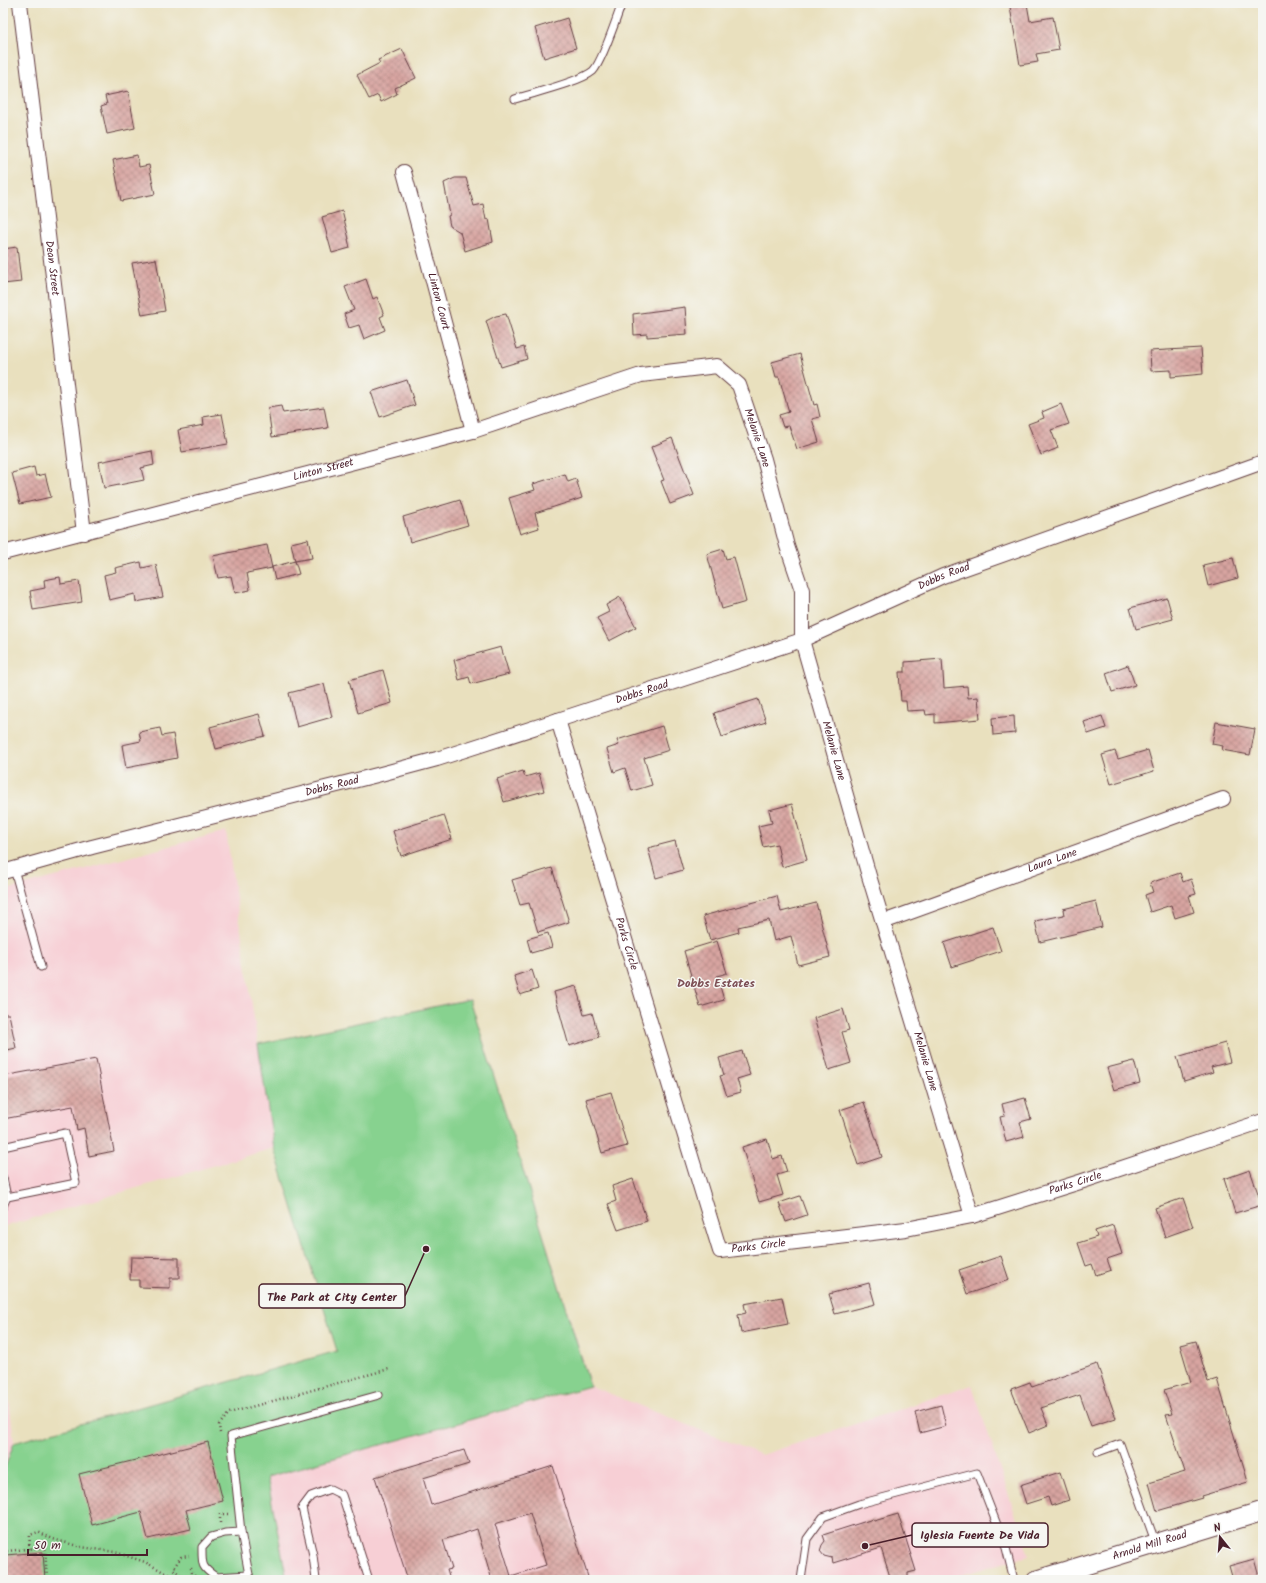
<svg xmlns="http://www.w3.org/2000/svg" width="1266" height="1583" font-family="Kalam,sans-serif">
<style>
.built{fill:#f7cfd5}
.park{fill:#87d28f;stroke:#68785d}
.building{fill:url(#building-cross-hatch);fill-rule:evenodd}
.lines{fill:none;stroke-linecap:round;stroke-linejoin:round}
.service-casing{stroke:#623c41;stroke-width:9}
.minor-casing{stroke:#623c41;stroke-width:16}
.secondary-casing{stroke:#623c41;stroke-width:21}
.path{stroke:#623c41;stroke-width:2.5;stroke-dasharray:1 3;stroke-linecap:butt}
.service{stroke:#fff;stroke-width:7}
.minor{stroke:#fff;stroke-width:14}
.secondary{stroke:#fff;stroke-width:19}
.labels{text-anchor:middle;dominant-baseline:central;stroke-width:3;stroke-linejoin:round;paint-order:stroke}
.street-label{font-size:11px;fill:#4a1f2b;stroke:#f6f6f2}
.neighbourhood-label{font-size:12px;font-weight:bold;fill:#7c4e54;stroke:#f6f6f2}
.leader{fill:none;stroke:#4a1f2b;stroke-width:1.5}
.callout-dot{fill:#4a1f2b;stroke:#f6f6f2;stroke-width:1.5}
.callout{fill:#f6f6f2;stroke:#4a1f2b;stroke-width:1.5}
.callout-label{font-size:12px;text-anchor:middle;font-weight:bold;fill:#4a1f2b}
</style>
<defs>
<pattern id="building-cross-hatch" width="8" height="8" patternUnits="userSpaceOnUse"><rect width="8" height="8" fill="#d8a5a1"/><path d="M0 0l8 8M0 8l8-8" fill="none" stroke="#b18683"/></pattern>
</defs>
<rect width="100%" height="100%" fill="#f6f6f2"/>
<filter id="ink" filterUnits="userSpaceOnUse"><feTurbulence type="fractalNoise" baseFrequency=".025" numOctaves="2"/><feDisplacementMap in="SourceGraphic" scale="8" xChannelSelector="R" yChannelSelector="G"/><feConvolveMatrix kernelMatrix="1 2 1 2 8 2 1 2 1" color-interpolation-filters="sRGB"/></filter>
<filter id="wash" filterUnits="userSpaceOnUse"><feTurbulence type="fractalNoise" baseFrequency=".012" numOctaves="4" result="noise"/><feDisplacementMap in="SourceGraphic" scale="16" xChannelSelector="R" yChannelSelector="G"/><feGaussianBlur stdDeviation="0.9" result="paint"/><feColorMatrix in="noise" values="0 0 0 0 0 0 0 0 0 0 0 0 0 0 0 0 0 1.4 0 .05"/><feComposite in="paint" operator="in"/></filter>
<g filter="url(#wash)">
<rect width="100%" height="100%" fill="#e9e0be"/>
<!-- built -->
<g class="built">
<polygon points="226,831 258,1044 470,998 591,1386 762,1455 972,1385 1029,1556 1013,1560 946,1580 287,1580 267,1477 590,1387 470,999 259,1045 274,1148 3,1227 3,891"/>
<polygon points="3,1347 14,1443 3,1473"/>
</g>
<!-- park -->
<polygon class="park" points="470,999 590,1386 267,1477 287,1580 3,1580 3,1473 14,1443 337,1351 274,1148 258,1044"/>
<g id="blocks">
<!-- building -->
<g class="building">
<polygon points="1027,4 1030,21 1053,17 1059,50 1036,54 1038,62 1020,65 1010,7"/>
<polygon points="567,18 576,48 544,58 535,28"/>
<polygon points="402,49 416,78 395,88 397,94 381,102 378,95 369,99 357,75 380,63 378,60"/>
<polygon points="128,91 135,128 107,134 101,106 107,104 105,96"/>
<polygon points="137,155 139,167 149,165 155,194 121,201 113,160"/>
<polygon points="455,178 466,178 474,206 483,204 486,220 489,219 493,242 465,251 460,232 450,226 448,216 450,215 444,183"/>
<polygon points="342,211 349,239 348,239 350,248 332,253 322,217"/>
<polygon points="17,247 21,282 3,284 3,249"/>
<polygon points="156,259 165,311 142,315 132,263"/>
<polygon points="366,279 373,299 377,297 384,315 380,317 385,330 364,339 359,325 349,328 344,314 354,310 345,287"/>
<polygon points="685,307 687,334 647,337 647,334 634,335 633,314"/>
<polygon points="506,314 517,349 524,347 527,359 501,367 486,321 496,316"/>
<polygon points="1201,348 1203,374 1171,377 1171,370 1151,371 1150,351"/>
<polygon points="800,354 814,405 817,404 820,417 812,419 819,442 797,449 789,426 783,427 779,415 789,412 779,377 776,377 772,362"/>
<polygon points="407,380 415,405 380,417 371,392"/>
<polygon points="1061,404 1069,424 1051,430 1058,448 1041,455 1028,424 1044,418 1042,412"/>
<polygon points="281,406 283,413 324,407 328,428 272,437 268,408"/>
<polygon points="222,414 228,444 182,452 178,430 204,425 203,417"/>
<polygon points="672,438 694,495 670,504 661,481 664,480 651,447"/>
<polygon points="152,451 154,465 141,468 144,480 104,488 99,462"/>
<polygon points="34,467 36,476 45,474 51,497 20,504 12,473"/>
<polygon points="565,474 568,482 576,479 582,498 535,513 539,528 520,534 509,498 535,490 533,484"/>
<polygon points="460,500 468,525 410,542 403,517"/>
<polygon points="308,539 312,558 295,561 291,543"/>
<polygon points="267,545 272,568 247,573 250,590 235,593 231,576 218,578 213,556"/>
<polygon points="723,549 726,559 734,557 746,602 722,609 707,554"/>
<polygon points="1233,558 1238,578 1208,586 1203,565"/>
<polygon points="295,561 299,574 275,580 272,567"/>
<polygon points="141,562 142,568 156,565 163,597 136,602 135,594 109,600 104,575 116,572 115,568"/>
<polygon points="60,577 61,584 79,581 82,602 33,610 30,591 45,588 44,580"/>
<polygon points="620,597 636,627 609,641 597,618 609,612 606,605"/>
<polygon points="1167,598 1173,619 1136,629 1130,608"/>
<polygon points="501,647 509,674 471,684 469,677 459,680 454,660"/>
<polygon points="942,659 944,688 967,686 968,698 978,697 980,719 935,723 935,714 926,715 925,710 907,711 906,701 901,701 899,672 905,672 905,662"/>
<polygon points="1128,665 1135,685 1112,692 1106,673"/>
<polygon points="383,670 392,703 358,713 349,680"/>
<polygon points="324,684 332,717 297,727 289,693"/>
<polygon points="758,699 766,722 722,737 714,713"/>
<polygon points="259,714 265,736 216,749 210,727"/>
<polygon points="1014,716 1015,733 993,735 992,718"/>
<polygon points="1102,716 1106,728 1088,734 1084,722"/>
<polygon points="1216,722 1255,729 1250,755 1222,750 1223,746 1212,744"/>
<polygon points="662,726 669,750 644,758 652,785 632,791 625,768 614,772 607,749 619,745 617,740"/>
<polygon points="160,728 162,736 173,734 177,758 126,768 122,745 141,741 139,732"/>
<polygon points="1148,750 1154,771 1111,784 1102,755 1115,751 1118,759"/>
<polygon points="523,771 525,777 539,773 544,791 504,802 497,779"/>
<polygon points="792,804 807,860 782,867 777,844 763,847 758,826 772,823 769,810"/>
<polygon points="444,815 452,839 401,856 393,831"/>
<polygon points="675,841 683,870 656,878 648,848"/>
<polygon points="552,868 569,922 538,932 529,903 520,905 512,880"/>
<polygon points="1180,873 1183,882 1191,879 1196,894 1189,896 1194,912 1175,918 1171,905 1150,912 1145,895 1153,892 1150,883"/>
<polygon points="777,896 781,912 816,903 830,957 798,965 791,936 774,941 769,920 738,927 739,932 710,940 703,916"/>
<polygon points="1096,901 1102,927 1040,942 1035,921 1064,915 1063,909"/>
<polygon points="993,927 1001,951 952,967 944,943"/>
<polygon points="548,933 552,947 531,953 527,939"/>
<polygon points="717,941 727,973 717,976 724,1000 700,1007 684,951"/>
<polygon points="532,970 538,989 520,995 514,976"/>
<polygon points="576,986 584,1015 592,1013 599,1037 569,1046 554,992"/>
<polygon points="843,1009 849,1030 842,1032 851,1063 829,1070 814,1018"/>
<polygon points="3,1014 9,1014 16,1048 3,1051"/>
<polygon points="1225,1043 1230,1062 1211,1067 1213,1072 1184,1081 1177,1057"/>
<polygon points="742,1051 750,1075 737,1079 741,1092 727,1096 720,1076 724,1075 719,1058"/>
<polygon points="96,1059 114,1151 89,1156 84,1128 77,1130 73,1106 3,1119 3,1076"/>
<polygon points="1134,1061 1140,1083 1114,1090 1107,1068"/>
<polygon points="611,1092 627,1146 602,1153 586,1099"/>
<polygon points="1025,1098 1031,1119 1020,1122 1024,1137 1006,1142 1000,1117 1005,1116 1002,1104"/>
<polygon points="864,1102 882,1157 858,1165 840,1110"/>
<polygon points="767,1139 773,1159 782,1156 787,1172 777,1175 783,1195 759,1202 742,1147"/>
<polygon points="1250,1170 1262,1205 1235,1213 1224,1179"/>
<polygon points="633,1179 647,1221 618,1230 608,1204 616,1201 612,1186"/>
<polygon points="800,1196 807,1215 786,1222 779,1203"/>
<polygon points="1183,1198 1193,1227 1165,1237 1155,1208"/>
<polygon points="1113,1225 1122,1254 1107,1259 1111,1270 1096,1275 1092,1264 1086,1266 1078,1243 1097,1237 1095,1231"/>
<polygon points="1001,1256 1009,1280 967,1294 959,1270"/>
<polygon points="131,1257 179,1258 179,1278 170,1278 170,1288 139,1287 139,1280 130,1280"/>
<polygon points="869,1283 875,1304 835,1314 829,1294"/>
<polygon points="782,1297 788,1324 741,1333 738,1315 746,1313 744,1304"/>
<polygon points="1196,1341 1208,1382 1217,1379 1248,1482 1201,1496 1202,1498 1157,1511 1149,1483 1185,1472 1166,1415 1172,1414 1164,1390 1191,1382 1180,1345"/>
<polygon points="1097,1364 1116,1418 1091,1426 1080,1395 1041,1408 1048,1425 1029,1433 1011,1389 1030,1382 1032,1387"/>
<polygon points="941,1405 946,1426 920,1433 915,1412"/>
<polygon points="208,1442 223,1501 186,1510 191,1529 148,1539 141,1512 92,1525 79,1474"/>
<path d="M464,1450l5,14 -46,14 8,27 122,-39 36,114h-97l-15,-51 -34,11 9,29 -5,1 3,10h-42l-33,-103zM530,1513l16,52 -35,11 -16,-52z"/>
<polygon points="1060,1472 1069,1500 1051,1506 1048,1497 1026,1504 1020,1485"/>
<polygon points="898,1514 916,1571 908,1573 908,1580 891,1580 881,1548 833,1563 832,1558 824,1556 820,1551 822,1545 825,1541 823,1535 873,1519 874,1521"/>
<polygon points="43,1552 45,1580 7,1580 5,1555"/>
<polygon points="1254,1559 1260,1580 1233,1580 1229,1566"/>
</g>
</g>
</g>
<g filter="url(#ink)">
<use href="#blocks" fill-opacity="0" stroke="#623c41" stroke-width="1"/>
<g class="lines">
<!-- service casing -->
<g class="service-casing">
<g id="service">
<path d="M515,99c18,-6 65,-17 78,-28 9,-9 24,-54 29,-68"/>
<polyline points="14,869 41,967"/>
<polyline points="3,1147 65,1133 76,1183 7,1197"/>
<polyline points="3,1178 7,1197 3,1206"/>
<polyline points="1098,1452 1120,1444 1156,1544"/>
<path d="M241,1532l-16,1 -14,4 -9,10c0,18 -1,20 14,30l33,-2"/>
<polyline points="250,1580 241,1532 231,1436 379,1395"/>
<polyline points="316,1580 313,1555 302,1508 311,1496 330,1489 342,1495 369,1580"/>
<polyline points="801,1580 807,1539 823,1517 859,1504 977,1473 1006,1548 1014,1580"/>
</g>
</g>
<!-- minor casing -->
<g class="minor-casing">
<g id="minor">
<path id="s1" d="M20,3l64,530"/>
<path id="s2" d="M404,172l69,259"/>
<path id="s3" d="M3,553l470,-122 168,-56 76,-9 22,19 25,74 23,87 15,44v50l67,236 103,340"/>
<path id="s4" d="M558,720l162,531 186,-22 66,-13 111,-35 180,-60"/>
<path id="s5" d="M3,872l89,-25 285,-72 60,-16 121,-39 244,-80 141,-64 320,-114"/>
<path id="s6" d="M883,922l340,-123"/>
</g>
</g>
<!-- secondary casing -->
<g class="secondary-casing">
<g id="secondary">
<path id="s7" d="M1037,1580l226,-69"/>
</g>
</g>
<!-- path -->
<g class="path">
<polyline points="220,1433 219,1425 229,1413 389,1369"/>
<polyline points="220,1523 220,1514 228,1514"/>
<polyline points="29,1549 30,1535 38,1532 53,1539 81,1547 115,1552 145,1562 179,1580"/>
<polyline points="7,1551 45,1547 47,1580"/>
<polyline points="191,1568 192,1573 198,1580"/>
<polyline points="187,1580 173,1569 181,1557 189,1556"/>
</g>
<!-- service -->
<use href="#service" class="service"/>
<!-- minor -->
<use href="#minor" class="minor"/>
<!-- secondary -->
<use href="#secondary" class="secondary"/>
</g>
</g>
<g class="labels">
<!-- street labels -->
<g class="street-label">
<text stroke="none"><textPath href="#s1" startOffset="267">Dean Street</textPath></text>
<text stroke="none"><textPath href="#s2" startOffset="134">Linton Court</textPath></text>
<text stroke="none"><textPath href="#s3" startOffset="824">Melanie Lane</textPath></text>
<text stroke="none"><textPath href="#s3" startOffset="331">Linton Street</textPath></text>
<text stroke="none"><textPath href="#s5" startOffset="988">Dobbs Road</textPath></text>
<text stroke="none"><textPath href="#s5" startOffset="664">Dobbs Road</textPath></text>
<text stroke="none"><textPath href="#s3" startOffset="1148">Melanie Lane</textPath></text>
<text stroke="none"><textPath href="#s5" startOffset="340">Dobbs Road</textPath></text>
<text stroke="none"><textPath href="#s6" startOffset="180">Laura Lane</textPath></text>
<text stroke="none"><textPath href="#s4" startOffset="234">Parks Circle</textPath></text>
<text stroke="none"><textPath href="#s3" startOffset="1472">Melanie Lane</textPath></text>
<text stroke="none"><textPath href="#s4" startOffset="918">Parks Circle</textPath></text>
<text stroke="none"><textPath href="#s4" startOffset="594">Parks Circle</textPath></text>
<text stroke="none"><textPath href="#s7" startOffset="118">Arnold Mill Road</textPath></text>
</g>
<!-- neighbourhood labels -->
<g class="neighbourhood-label">
<text x="716" y="983">Dobbs Estates</text>
</g>
</g>
<!-- callouts -->
<path class="leader" d="M426 1249L405 1296M865 1546L912 1535"/>
<g class="callout-dot">
<circle cx="426" cy="1249" r="4"/>
<circle cx="865" cy="1546" r="4"/>
</g>
<g class="callout">
<rect x="259" y="1284" width="146" height="24" rx="4"/>
<rect x="912" y="1523" width="136" height="24" rx="4"/>
</g>
<g class="callout-label">
<text x="332" y="1301">The Park at City Center</text>
<text x="980" y="1539">Iglesia Fuente De Vida</text>
</g>
<!-- margin -->
<rect width="1266" height="1583" fill="none" stroke="#f6f6f2" stroke-width="16"/>
<!-- north arrow -->
<g transform="translate(1220 1537) rotate(343)" stroke="#f6f6f2" stroke-width="3" paint-order="stroke">
<path d="M0-3L7 15L0 10L-7 15Z" fill="#4a1f2b"/>
<text y="-6" font-size="11" font-weight="bold" text-anchor="middle" fill="#4a1f2b">N</text>
</g>
<!-- scale -->
<path d="M28 1549v6h119v-6" fill="none" stroke="#4a1f2b" stroke-width="2"/>
<text x="34" y="1549" font-size="12" fill="#4a1f2b" stroke="#f6f6f2" stroke-width="3" paint-order="stroke">50 m</text>
</svg>
